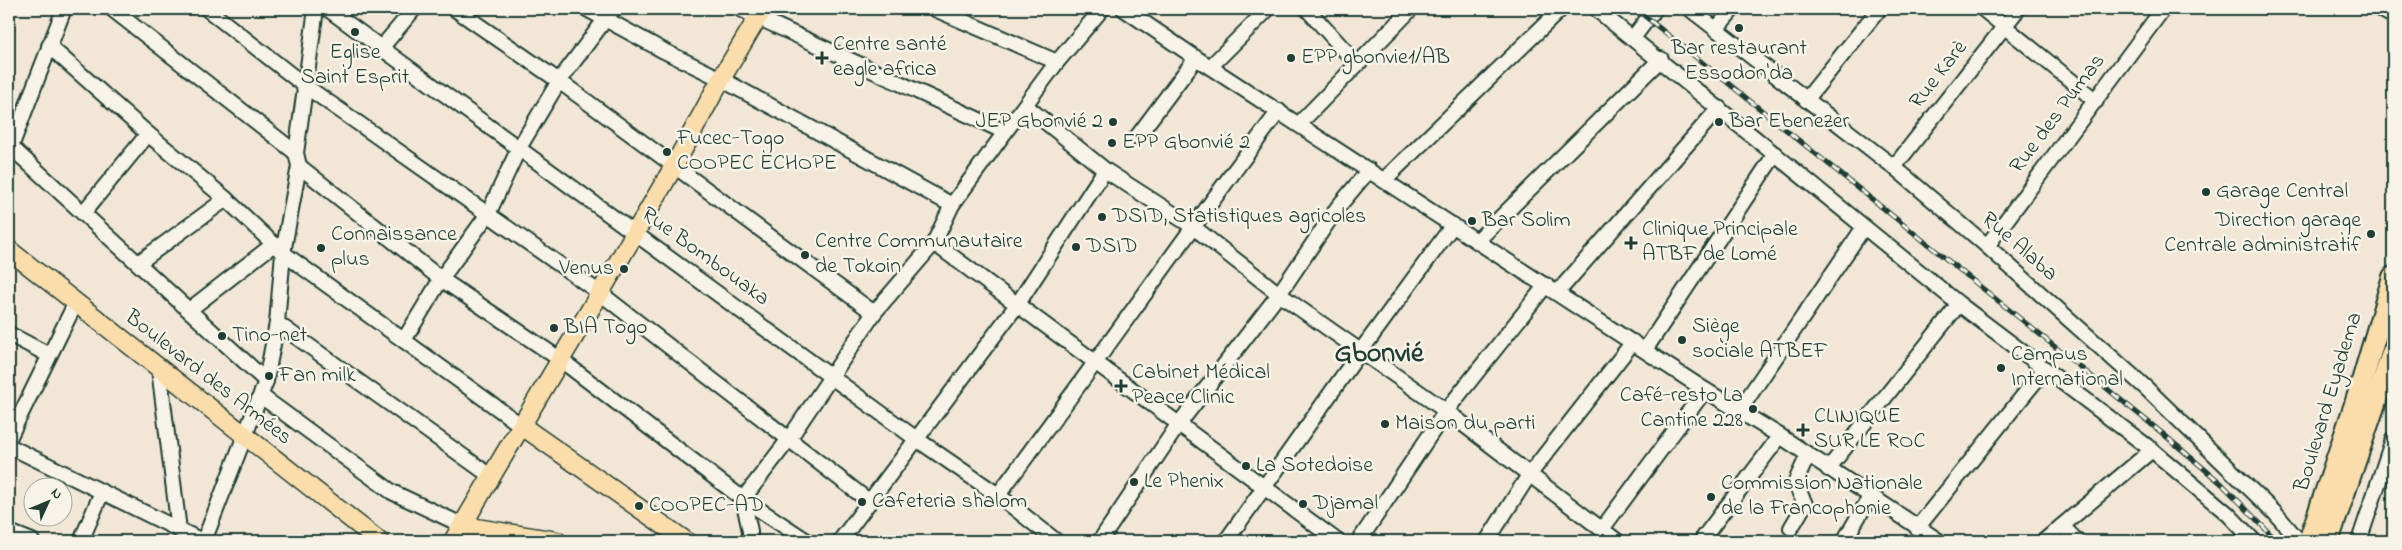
<svg xmlns="http://www.w3.org/2000/svg" width="2402" height="550" font-family="'Indie Flower',sans-serif">
<style>
.lines{fill:none;stroke-linecap:round;stroke-linejoin:round}
.minor-casing{stroke:#1f3d34;stroke-width:18}
.major-casing{stroke:#1f3d34;stroke-width:21}
.highway-casing{stroke:#1f3d34;stroke-width:24}
.minor{stroke:#f7f3e8;stroke-width:14}
.major{stroke:#faddab;stroke-width:18}
.highway{stroke:#faddab;stroke-width:20}
.rail-casing{stroke:#1f3d34;stroke-width:5}
.rail{stroke:#f7f3e8;stroke-width:3;stroke-dasharray:9;stroke-linecap:butt}
.poi-dot{fill:#1f3d34;stroke:#f7f3e8;stroke-width:2}
.labels{text-anchor:middle;dominant-baseline:central;stroke-width:5;stroke-linejoin:round;paint-order:stroke}
.poi-label{font-size:22px;fill:#1f3d34;stroke:#f7f3e8;text-anchor:start}
.street-label{font-size:22px;fill:#1f3d34;stroke:#f7f3e8}
.district-label{font-size:28px;font-weight:bold;fill:#1f3d34;stroke:#f7f3e8}
</style>
<rect width="100%" height="100%" fill="#f2e7d6"/>
<filter id="ink" filterUnits="userSpaceOnUse"><feTurbulence type="fractalNoise" baseFrequency=".02" numOctaves="2"/><feDisplacementMap in="SourceGraphic" scale="10" xChannelSelector="R" yChannelSelector="G"/><feConvolveMatrix kernelMatrix="1 2 1 2 8 2 1 2 1" color-interpolation-filters="sRGB"/></filter>
<g filter="url(#ink)">
<g class="lines">
<!-- minor casing -->
<g class="minor-casing">
<g id="minor">
<polyline points="112,9 296,153"/>
<polyline points="207,9 304,85 600,293 870,502"/>
<polyline points="328,9 915,438 998,495 1056,541"/>
<polyline points="455,9 559,81 874,313"/>
<polyline points="587,9 664,51 721,79 952,205"/>
<polyline points="740,9 1005,132"/>
<polyline points="935,9 1057,62"/>
<polyline points="1124,9 1196,58 1705,390 1780,436 1939,541"/>
<polyline points="1307,9 1357,64"/>
<polyline points="1596,9 1959,304 2152,450 2228,514 2254,541"/>
<polyline points="1690,9 1894,167 1987,246 2146,388 2275,513 2299,541"/>
<polyline points="1983,9 2096,101"/>
<polyline points="2380,9 2393,16"/>
<polyline points="1716,29 1733,9"/>
<polyline points="1633,38 1655,9"/>
<polyline points="49,46 148,134 226,199 283,253 522,426"/>
<polyline points="382,47 414,9"/>
<polyline points="1210,67 1268,9"/>
<polyline points="1806,100 1879,9"/>
<polyline points="1026,106 1105,170 1192,226 1279,294 1446,411 1617,541"/>
<polyline points="1299,124 1411,9"/>
<polyline points="1137,137 1196,58"/>
<polyline points="11,147 266,381"/>
<polyline points="9,152 64,9"/>
<polyline points="299,166 441,279 561,360 743,499 807,541"/>
<polyline points="1894,167 2018,9"/>
<polyline points="1384,180 1561,9"/>
<polyline points="83,213 148,134"/>
<polyline points="1477,241 1661,59"/>
<polyline points="934,243 1337,541"/>
<polyline points="1987,246 2163,9"/>
<polyline points="138,263 226,199"/>
<polyline points="1557,293 1719,108"/>
<polyline points="189,310 274,244"/>
<polyline points="277,323 492,477"/>
<polyline points="9,334 49,355"/>
<polyline points="404,340 441,279 488,214 519,148 559,81 613,9"/>
<polyline points="1645,350 1775,154"/>
<polyline points="159,369 179,530"/>
<polyline points="261,396 392,492 464,526"/>
<polyline points="1739,411 1864,227"/>
<polyline points="9,438 76,302"/>
<polyline points="9,446 202,541"/>
<polyline points="1828,469 1959,304"/>
<path d="M998,495c95,-127 185,-257 281,-384"/>
<polyline points="2062,526 2077,541"/>
<polyline points="1791,528 1805,504 1795,483 1808,455"/>
<polyline points="1917,528 2045,369"/>
<polyline points="1602,529 1705,390"/>
<polyline points="9,532 32,541"/>
<polyline points="81,541 102,492"/>
<polyline points="204,541 266,381 277,323 283,253 299,166 296,153 316,9"/>
<polyline points="750,541 750,531 743,499 789,439 874,313 934,243 952,205 1005,132 1057,62 1102,9"/>
<polyline points="840,541 1017,305 1105,170"/>
<polyline points="1100,541 1178,425 1279,294 1338,207 1369,170"/>
<polyline points="1226,541 1360,352 1453,225"/>
<polyline points="1359,541 1446,411 1546,285"/>
<polyline points="1487,541 1529,475 1633,342"/>
<polyline points="1701,541 1780,436"/>
<polyline points="1844,541 1870,497"/>
<polyline points="2044,541 2152,450"/>
<polyline points="2359,541 2393,439"/>
</g>
</g>
<!-- major casing -->
<g class="major-casing">
<g id="major">
<polyline points="9,250 379,541"/>
<polyline points="522,426 686,541"/>
<polyline points="464,526 557,541"/>
<polyline points="453,541 600,293 674,166 721,79 763,9"/>
</g>
</g>
<!-- highway casing -->
<g class="highway-casing">
<g id="highway">
<polyline points="2309,541 2357,398 2393,277"/>
<polyline points="2328,541 2393,351"/>
</g>
</g>
<!-- minor -->
<use href="#minor" class="minor"/>
<!-- major -->
<use href="#major" class="major"/>
<!-- highway -->
<use href="#highway" class="highway"/>
<!-- rail casing -->
<g class="rail-casing">
<polyline id="rail" points="1636,9 2162,433 2222,484 2277,541"/>
</g>
<!-- rail -->
<use href="#rail" class="rail"/>
</g>
</g>
<!-- markers -->
<g class="poi-dot">
<circle cx="1739" cy="28" r="5"/>
<circle cx="355" cy="32" r="5"/>
<path d="M819.5 50.5h5v5h5v5h-5v5h-5v-5h-5v-5h5z"/>
<circle cx="1291" cy="58" r="5"/>
<circle cx="1113" cy="122" r="5"/>
<circle cx="1719" cy="122" r="5"/>
<circle cx="1112" cy="143" r="5"/>
<circle cx="667" cy="152" r="5"/>
<circle cx="2206" cy="192" r="5"/>
<circle cx="1102" cy="217" r="5"/>
<circle cx="1472" cy="221" r="5"/>
<circle cx="2371" cy="234" r="5"/>
<path d="M1628.5 235.5h5v5h5v5h-5v5h-5v-5h-5v-5h5z"/>
<circle cx="1076" cy="247" r="5"/>
<circle cx="321" cy="248" r="5"/>
<circle cx="805" cy="255" r="5"/>
<circle cx="624" cy="269" r="5"/>
<circle cx="554" cy="328" r="5"/>
<circle cx="222" cy="336" r="5"/>
<circle cx="1682" cy="340" r="5"/>
<circle cx="2001" cy="368" r="5"/>
<circle cx="269" cy="376" r="5"/>
<path d="M1118.5 378.5h5v5h5v5h-5v5h-5v-5h-5v-5h5z"/>
<circle cx="1753" cy="409" r="5"/>
<circle cx="1385" cy="424" r="5"/>
<path d="M1800.5 422.5h5v5h5v5h-5v5h-5v-5h-5v-5h5z"/>
<circle cx="1246" cy="466" r="5"/>
<circle cx="1134" cy="482" r="5"/>
<circle cx="1711" cy="497" r="5"/>
<circle cx="862" cy="502" r="5"/>
<circle cx="1303" cy="504" r="5"/>
<circle cx="639" cy="506" r="5"/>
</g>
<g class="labels">
<!-- poi labels -->
<g class="poi-label">
<text x="833" y="45">Centre santé<tspan x="833" dy="25">eagle africa</tspan></text>
<text x="1739" y="49" text-anchor="middle">Bar restaurant<tspan x="1739" dy="25">Essodon'da</tspan></text>
<text x="355" y="53" text-anchor="middle">Eglise<tspan x="355" dy="25">Saint Esprit</tspan></text>
<text x="1301" y="58">EPP gbonvie1/AB</text>
<text x="1103" y="122" text-anchor="end">JEP Gbonvié 2</text>
<text x="1729" y="122">Bar Ebenezer</text>
<text x="677" y="139">Fucec-Togo<tspan x="677" dy="25">COOPEC ECHOPE</tspan></text>
<text x="1122" y="143">EPP Gbonvié 2</text>
<text x="2216" y="192">Garage Central</text>
<text x="1112" y="217">DSID, Statistiques agricoles</text>
<text x="1482" y="221">Bar Solim</text>
<text x="2361" y="221" text-anchor="end">Direction garage<tspan x="2361" dy="25">Centrale administratif</tspan></text>
<text x="1642" y="230">Clinique Principale<tspan x="1642" dy="25">ATBF de Lomé</tspan></text>
<text x="331" y="235">Connaissance<tspan x="331" dy="25">plus</tspan></text>
<text x="815" y="242">Centre Communautaire<tspan x="815" dy="25">de Tokoin</tspan></text>
<text x="1086" y="247">DSID</text>
<text x="614" y="269" text-anchor="end">Venus</text>
<text x="1692" y="327">Siège<tspan x="1692" dy="25">sociale ATBEF</tspan></text>
<text x="564" y="328">BIA Togo</text>
<text x="232" y="336">Tino-net</text>
<text x="2011" y="355">Campus<tspan x="2011" dy="25">International</tspan></text>
<text x="1132" y="373">Cabinet Médical<tspan x="1132" dy="25">Peace Clinic</tspan></text>
<text x="279" y="376">Fan milk</text>
<text x="1743" y="396" text-anchor="end">Café-resto La<tspan x="1743" dy="25">Cantine 228</tspan></text>
<text x="1814" y="417">CLINIQUE<tspan x="1814" dy="25">SUR LE ROC</tspan></text>
<text x="1395" y="424">Maison du parti</text>
<text x="1256" y="466">La Sotedoise</text>
<text x="1144" y="482">Le Phenix</text>
<text x="1721" y="484">Commission Nationale<tspan x="1721" dy="25">de la Francophonie</tspan></text>
<text x="872" y="502">Cafeteria shalom</text>
<text x="1313" y="504">Djamal</text>
<text x="649" y="506">COOPEC-AD</text>
</g>
<!-- street labels -->
<g class="street-label">
<text transform="translate(1939 75) rotate(-52)">Rue Karè</text>
<text transform="translate(2058 114) rotate(-53)">Rue des Pumas</text>
<text transform="translate(2019 247) rotate(41)">Rue Alaba</text>
<text transform="translate(705 257) rotate(36)">Rue Bombouaka</text>
<text transform="translate(208 378) rotate(38)">Boulevard des Armées</text>
<text transform="translate(2329 402) rotate(-73)">Boulevard Eyadema</text>
</g>
<!-- district labels -->
<g class="district-label">
<text x="1379" y="354">Gbonvié</text>
</g>
</g>
<!-- margin -->
<rect width="2402" height="550" fill="none" stroke="#f7f3e8" stroke-width="30"/>
<rect x="15" y="15" width="2372" height="520" fill="none" stroke="#1f3d34" stroke-width="2" filter="url(#ink)"/>
<!-- north arrow -->
<g transform="translate(48 502) rotate(46)"><circle r="24" fill="#f7f3e8" stroke="#a1aaa0"/>
<path d="M0-4L9 19L0 12L-9 19Z" fill="#1f3d34"/>
<text y="-8" font-size="14" font-weight="bold" text-anchor="middle" fill="#1f3d34">N</text>
</g>
</svg>
